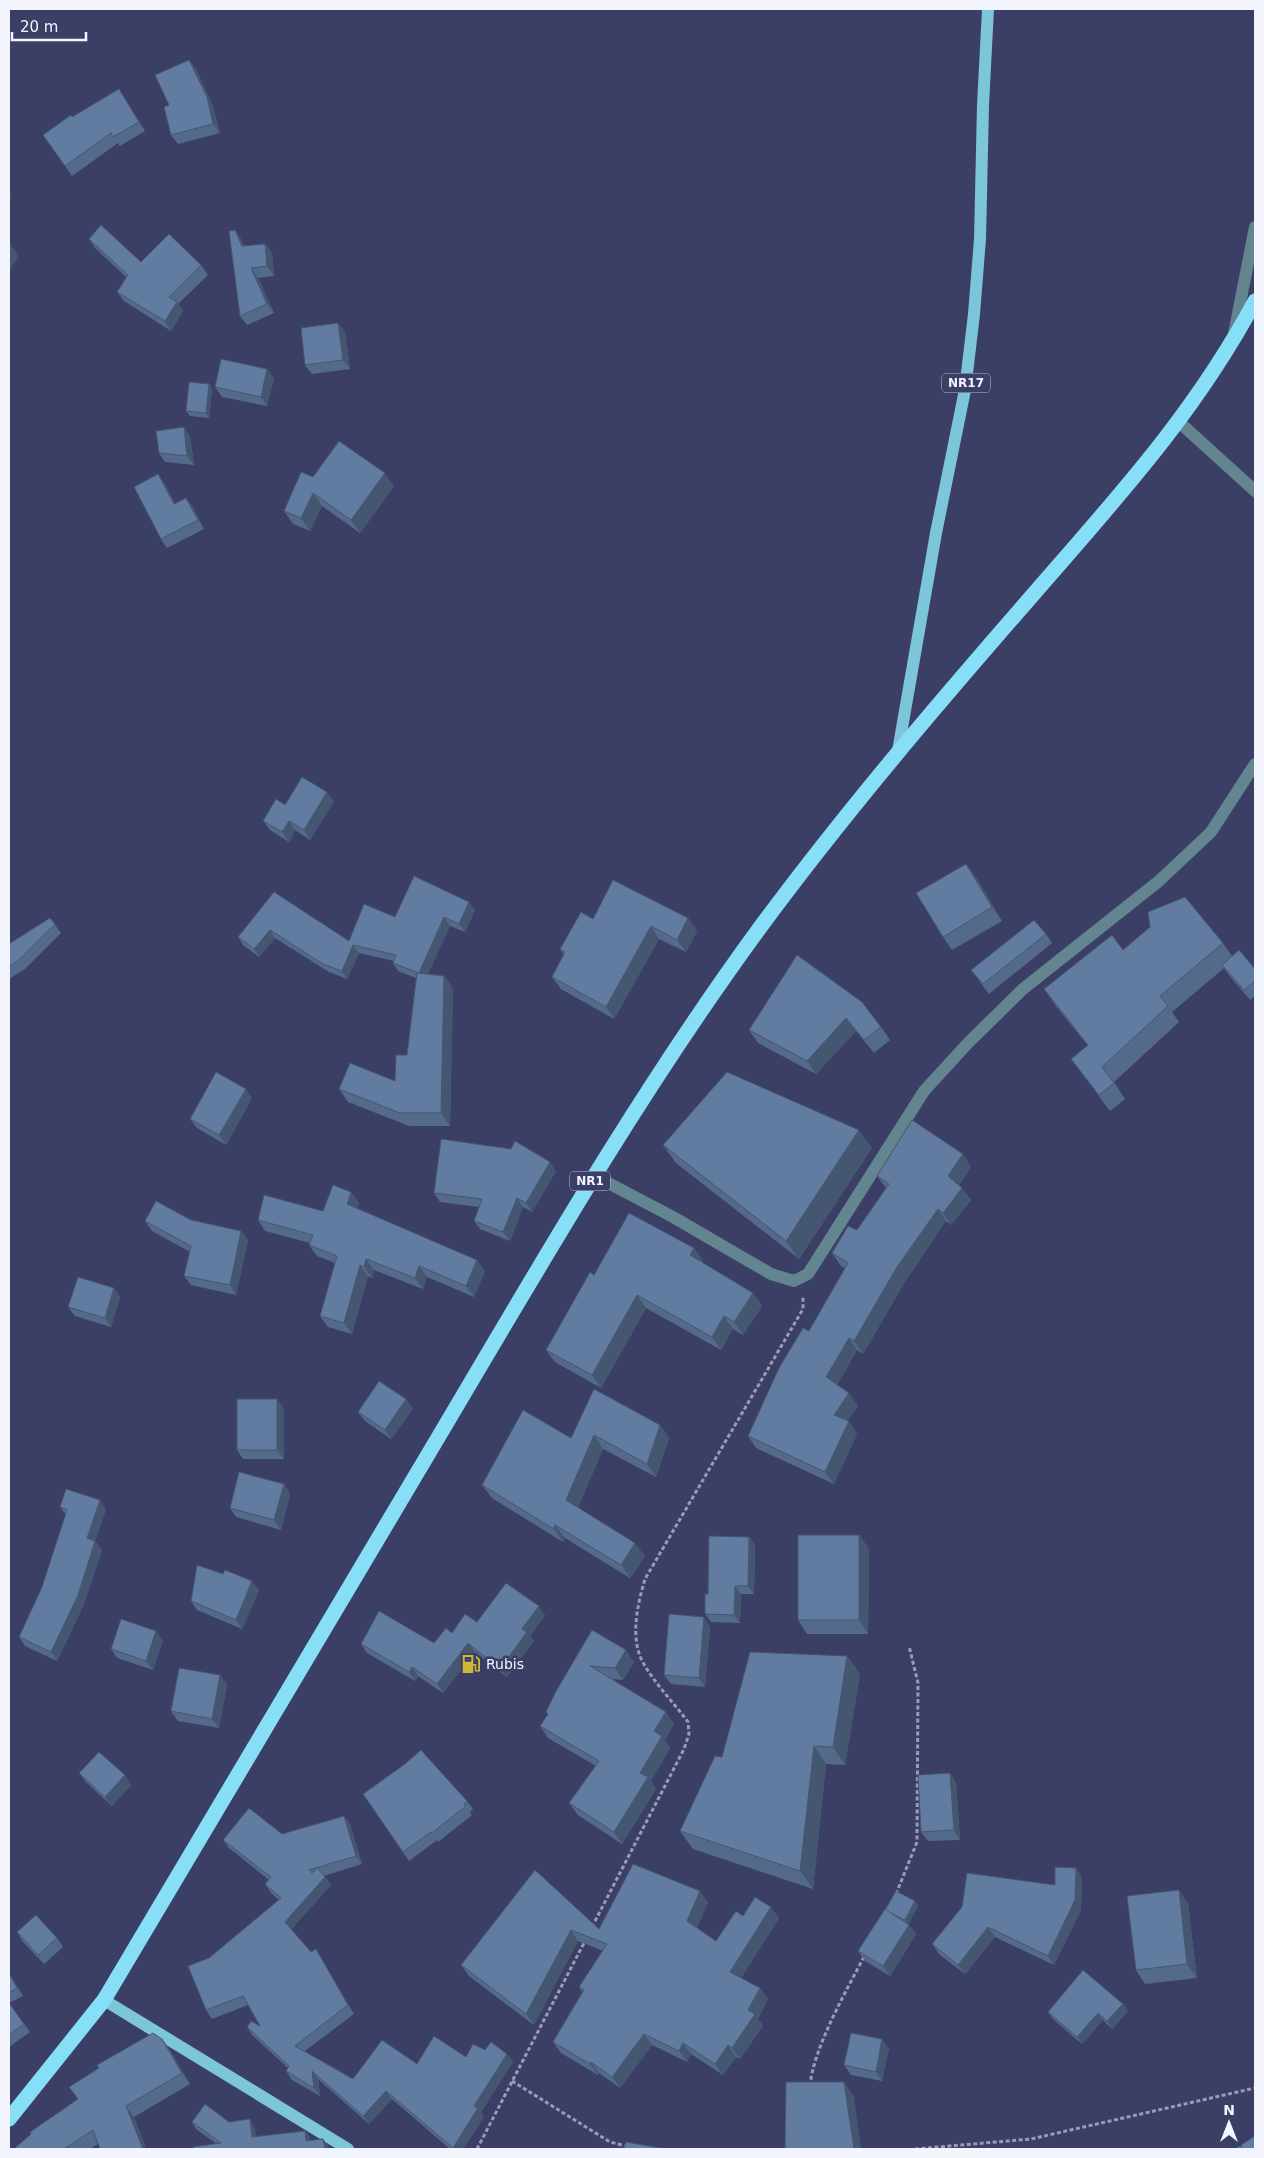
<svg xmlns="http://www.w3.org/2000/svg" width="1264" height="2158" font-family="'DejaVu Sans',sans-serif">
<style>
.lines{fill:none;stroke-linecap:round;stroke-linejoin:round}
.path{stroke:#999cb4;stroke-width:3;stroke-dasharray:4 2.5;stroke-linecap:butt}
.minor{stroke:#63858f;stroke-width:12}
.major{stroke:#7dc5da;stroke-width:12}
.highway{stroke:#87dff7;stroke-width:15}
.wall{fill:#546a8a}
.shaded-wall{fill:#455670}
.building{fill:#627ba0;stroke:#455670}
.labels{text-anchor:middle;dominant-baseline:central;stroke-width:5;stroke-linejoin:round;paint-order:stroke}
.shield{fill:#3b3f65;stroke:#bbbed0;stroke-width:1}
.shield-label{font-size:12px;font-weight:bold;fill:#f2f4fe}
.poi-label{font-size:14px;fill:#f2f4fe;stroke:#3b3f65;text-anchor:start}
</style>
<rect width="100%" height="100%" fill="#3b3f65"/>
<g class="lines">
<!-- path -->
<g class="path">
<polyline points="896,1894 917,1842 918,1683 909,1646"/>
<path d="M592,1927l92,-178 5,-15 -1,-12c-14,-19 -31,-36 -43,-56 -16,-25 -8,-60 0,-87l158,-270v-13"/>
<polyline points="512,2081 610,2142 629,2147"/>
<path d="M810,2086c3,-37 37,-97 55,-131"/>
<polyline points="477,2149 585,1941"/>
<polyline points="915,2149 1031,2139 1255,2088"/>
</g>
<!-- minor -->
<g class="minor">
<polyline points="1234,334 1255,227"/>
<polyline points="1179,422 1255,491"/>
<polyline points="593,1175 673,1217 771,1274 794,1281 808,1274 924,1091 968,1043 1023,989 1159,881 1211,832 1255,764"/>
</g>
<!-- major -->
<g class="major">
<polyline points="898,751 936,533 965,390 974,314 980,239 983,105 988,9"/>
<polyline points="104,2000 348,2149"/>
</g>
<!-- highway -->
<path class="highway" d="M9,2119l95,-119c113,-190 225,-379 338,-569 100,-169 198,-339 314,-498 86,-117 180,-227 275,-336 84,-97 163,-182 224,-296"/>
</g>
<!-- wall -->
<g class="wall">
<polygon points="189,60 196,69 213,107 220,133 178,144 171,135 169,105"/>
<polygon points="119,89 145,131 120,146 118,143 72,176 43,135 72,117"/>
<polygon points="89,239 141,262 201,265 208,275 178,304 183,311 171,331 124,301 117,292 126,277 95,248"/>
<polygon points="241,239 244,246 265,244 272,253 274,276 258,278 274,313 247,325 240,316"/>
<polygon points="345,332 350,369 312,374 305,365"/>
<polygon points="274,378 267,406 222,397 215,387"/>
<polygon points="209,384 212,389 209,418 190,416 186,411"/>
<polygon points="184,427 190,437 194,465 165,462 159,453"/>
<polygon points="158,474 165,484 175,504 186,498 193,507 204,529 167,548 161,539"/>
<polygon points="313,477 394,486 360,533 322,506 310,531 293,524 284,511"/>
<polygon points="334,801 310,840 295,830 289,842 270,830 263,821 285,805"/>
<polygon points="966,864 976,877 1002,921 952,950 943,937"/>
<polygon points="274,892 349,941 395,917 475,910 465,932 450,926 428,974 444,976 453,989 450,1126 409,1126 348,1102 339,1089 395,1081 407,1055 416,978 398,971 393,963 394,961 359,953 347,979 329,972 275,938 259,957 243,945 238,937"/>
<polygon points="50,918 61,933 25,969 9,979 9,944"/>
<polygon points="688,918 697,931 686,952 659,939 614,1019 561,989 552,977 564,955 560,949 593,919"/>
<polygon points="1046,934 1052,943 989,994 971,970"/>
<polygon points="1223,943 1232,956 1255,969 1255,996 1250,1000 1228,974 1224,968 1172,1012 1179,1022 1114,1082 1125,1099 1110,1111 1071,1059 1088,1046 1055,1005 1044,989 1123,950"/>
<polygon points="797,955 881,1027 890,1040 874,1053 856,1031 816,1074 758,1043 749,1030"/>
<polygon points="252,1098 226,1145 197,1128 190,1119"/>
<polygon points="663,1145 872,1148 799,1259 676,1163"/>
<polygon points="971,1167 959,1185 971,1200 951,1225 946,1221 906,1280 863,1354 857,1350 837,1385 849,1393 858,1406 847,1421 849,1421 857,1434 834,1484 756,1448 748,1436 845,1268 841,1266 832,1253 857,1230 886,1188 877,1176"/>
<polygon points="556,1171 532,1212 523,1207 510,1241 480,1229 474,1221 479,1207 440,1202 434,1193"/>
<polygon points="351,1192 359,1203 357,1208 485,1271 474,1297 427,1277 423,1289 374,1270 372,1278 368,1276 352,1334 328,1327 320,1316 335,1263 317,1256 309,1245 310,1243 265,1231 258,1220 323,1211"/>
<polygon points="191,1220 241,1231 248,1240 236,1295 191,1285 184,1276 190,1252 152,1231 145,1221"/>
<polygon points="694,1248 703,1261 702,1262 753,1293 762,1306 743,1335 733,1329 721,1350 646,1308 601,1388 555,1362 546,1350 594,1275"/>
<polygon points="114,1288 120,1297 111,1327 75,1316 68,1307"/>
<polygon points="277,1399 284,1409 284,1459 243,1459 237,1450"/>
<polygon points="406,1399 413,1409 391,1439 365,1421 358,1412"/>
<polygon points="660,1425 669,1438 656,1477 603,1449 578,1507 645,1556 630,1578 565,1538 563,1542 492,1498 482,1485 571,1438"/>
<polygon points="284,1484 290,1494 281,1530 236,1517 230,1508"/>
<polygon points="60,1507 106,1509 95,1541 102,1550 84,1604 57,1661 25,1646 19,1637 42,1587 66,1515"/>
<polygon points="859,1535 869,1549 868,1634 807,1634 798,1620"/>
<polygon points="749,1537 755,1545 754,1594 741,1594 740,1623 711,1622 705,1614 708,1594"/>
<polygon points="259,1590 242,1629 197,1610 191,1601"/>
<polygon points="545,1615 530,1636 534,1641 507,1677 475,1652 443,1693 418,1676 415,1681 367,1653 361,1644 434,1643 452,1633 477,1622"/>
<polygon points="710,1627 705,1687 671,1684 664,1675"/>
<polygon points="592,1630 634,1662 623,1680 612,1679 674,1724 665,1740 670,1748 651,1781 656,1789 622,1844 578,1815 569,1803 596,1766 548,1738 540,1726 548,1715 546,1712"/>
<polygon points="163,1640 153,1670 117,1658 111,1649"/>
<polygon points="847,1656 860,1674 845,1765 826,1764 813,1889 693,1849 680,1831 722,1757"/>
<polygon points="220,1675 227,1685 219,1728 178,1721 171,1711"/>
<polygon points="79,1773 131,1785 112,1806 86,1782"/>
<polygon points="950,1773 956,1783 960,1840 928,1841 921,1832"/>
<polygon points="363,1794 467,1801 473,1809 470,1812 472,1815 438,1842 437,1840 409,1861"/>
<polygon points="344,1816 350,1824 362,1864 324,1876 331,1885 291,1929 311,1952 316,1949 321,1958 354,2014 305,2051 353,2079 417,2064 466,2057 485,2050 507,2054 513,2062 481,2112 484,2117 463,2149 450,2149 392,2099 369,2124 318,2079 320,2096 292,2080 286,2071 288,2068 252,2035 247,2027 260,2026 248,2005 212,2019 206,2010 209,1958 279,1900 271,1893 265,1884 269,1880 229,1848 223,1840 282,1834"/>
<polygon points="535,1870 599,1929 708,1902 697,1928 716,1941 743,1916 779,1918 741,1978 760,1988 768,1999 758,2019 763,2026 740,2059 736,2057 723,2075 691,2054 687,2062 652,2045 620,2088 599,2073 598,2075 561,2053 553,2042 582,1992 579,1987 603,1951 578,1941 534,2025 469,1976 461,1965"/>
<polygon points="1082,1877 1081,1910 1054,1965 995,1937 965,1974 939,1954 932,1944 1055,1885"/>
<polygon points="1179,1890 1188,1904 1197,1978 1145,1984 1136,1970"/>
<polygon points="915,1901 918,1906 908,1924 916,1934 890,1976 865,1961 858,1951 885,1910"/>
<polygon points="17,1932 57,1938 63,1947 44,1964 23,1942"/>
<polygon points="9,1973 23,1996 9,2003 30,2032 9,2047"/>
<polygon points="1123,2004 1128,2011 1112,2029 1103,2020 1082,2044 1053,2019 1048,2012"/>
<polygon points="162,2039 170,2050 190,2084 134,2117 146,2149 100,2149 98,2144 90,2149 14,2149 78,2099"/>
<polygon points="889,2048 882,2081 851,2075 844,2065"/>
<polygon points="192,2122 229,2122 254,2126 256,2137 305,2131 310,2138 310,2141 323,2139 328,2146 328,2149 194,2149 217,2144 196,2129"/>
</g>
<!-- shaded-wall -->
<g class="shaded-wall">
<polygon points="189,60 196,69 213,107 220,133 213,124"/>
<polygon points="119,89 125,98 145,131 139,122"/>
<polygon points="9,191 12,195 9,199"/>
<polygon points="235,230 241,239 248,256 242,246"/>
<polygon points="10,243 19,256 9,271 9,245"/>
<polygon points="265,244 272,253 274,276 267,266"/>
<polygon points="251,268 258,278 274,313 267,304"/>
<polygon points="177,302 183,311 171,331 165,321"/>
<polygon points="338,323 345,332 350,369 343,360"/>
<polygon points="267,369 274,378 267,406 261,397"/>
<polygon points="209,384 212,389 209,418 206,413"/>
<polygon points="184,427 190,437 194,465 187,456"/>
<polygon points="385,473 394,486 360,533 351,520"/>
<polygon points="158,474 165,484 180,514 174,504"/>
<polygon points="313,493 322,506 310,531 301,518"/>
<polygon points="186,498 193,507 204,529 198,520"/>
<polygon points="327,792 334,801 310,840 304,830"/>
<polygon points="289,821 295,830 289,842 282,832"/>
<polygon points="966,864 976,877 1002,921 992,907"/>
<polygon points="469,902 475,910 465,932 459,924"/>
<polygon points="444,917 450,926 425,981 419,973"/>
<polygon points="688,918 697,931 686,952 677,940"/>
<polygon points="651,926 659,939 614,1019 606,1007"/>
<polygon points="270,930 275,938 259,957 254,949"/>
<polygon points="353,945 359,953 347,979 342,971"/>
<polygon points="444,976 453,989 450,1126 441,1113"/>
<polygon points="846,1018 856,1031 816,1074 807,1061"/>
<polygon points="246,1089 252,1098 226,1145 219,1135"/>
<polygon points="859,1130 872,1148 799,1259 786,1241"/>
<polygon points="963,1154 971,1167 957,1188 948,1176"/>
<polygon points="550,1162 556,1171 532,1212 526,1203"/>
<polygon points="962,1188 971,1200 951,1225 943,1213"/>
<polygon points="351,1192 359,1203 354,1215 347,1204"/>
<polygon points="517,1198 523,1207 510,1241 503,1232"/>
<polygon points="938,1209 946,1221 906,1280 863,1354 854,1341 897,1267"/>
<polygon points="241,1231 248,1240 236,1295 230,1285"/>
<polygon points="694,1248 703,1261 699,1268 690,1255"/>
<polygon points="366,1259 374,1270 372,1278 364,1267"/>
<polygon points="477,1260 485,1271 474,1297 466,1286"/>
<polygon points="360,1265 368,1276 352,1334 344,1323"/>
<polygon points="419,1266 427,1277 423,1289 415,1278"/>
<polygon points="114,1288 120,1297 111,1327 105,1318"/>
<polygon points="753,1293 762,1306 743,1335 734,1322"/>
<polygon points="637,1295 646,1308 601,1388 592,1375"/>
<polygon points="724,1316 733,1329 721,1350 712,1337"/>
<polygon points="849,1338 857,1350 835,1389 826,1377"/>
<polygon points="849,1393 858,1406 843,1427 834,1415"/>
<polygon points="277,1399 284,1409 284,1459 277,1450"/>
<polygon points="406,1399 413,1409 391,1439 385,1430"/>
<polygon points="849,1421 857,1434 834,1484 825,1472"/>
<polygon points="660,1425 669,1438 656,1477 647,1464"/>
<polygon points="594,1435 603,1449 575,1513 566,1500"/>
<polygon points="284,1484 290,1494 281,1530 274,1520"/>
<polygon points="100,1500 106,1509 95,1541 102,1550 84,1604 57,1661 51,1652"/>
<polygon points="555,1525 565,1538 563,1542 554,1529"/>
<polygon points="859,1535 869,1549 868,1634 859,1620"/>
<polygon points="749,1537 755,1545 754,1594 748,1586"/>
<polygon points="635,1543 645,1556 630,1578 621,1565"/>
<polygon points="252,1581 259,1590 242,1629 236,1620"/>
<polygon points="735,1586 741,1594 740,1623 734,1615"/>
<polygon points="539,1606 545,1615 530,1636 534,1641 507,1677 500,1669 522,1629"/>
<polygon points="704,1617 710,1627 705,1687 699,1678"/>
<polygon points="156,1631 163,1640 153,1670 146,1661"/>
<polygon points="468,1643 475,1652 443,1693 437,1684"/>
<polygon points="626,1650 634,1662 623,1680 615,1668"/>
<polygon points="847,1656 860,1674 845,1765 833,1747"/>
<polygon points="412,1667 418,1676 415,1681 409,1672"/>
<polygon points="220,1675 227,1685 219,1728 212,1719"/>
<polygon points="666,1712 674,1724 665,1740 670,1748 651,1781 656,1789 622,1844 614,1832 640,1773 654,1731"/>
<polygon points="814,1746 826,1764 813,1889 800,1871"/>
<polygon points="950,1773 956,1783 960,1840 954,1830"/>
<polygon points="125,1775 131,1785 112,1806 105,1797"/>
<polygon points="344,1816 350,1824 362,1864 356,1856"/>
<polygon points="1076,1868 1082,1877 1081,1910 1054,1965 1048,1956"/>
<polygon points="325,1877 331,1885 291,1930 285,1922"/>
<polygon points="1179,1890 1188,1904 1197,1978 1187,1964"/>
<polygon points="700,1891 708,1902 695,1932 687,1921"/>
<polygon points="915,1901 918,1906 908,1925 905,1920"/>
<polygon points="771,1907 779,1918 738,1983 730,1972"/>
<polygon points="909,1925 916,1934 890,1976 883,1966"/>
<polygon points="988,1927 995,1937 965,1974 958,1965"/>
<polygon points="571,1930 578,1941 534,2025 526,2014"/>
<polygon points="760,1988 768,1999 758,2019 763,2026 740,2059 732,2048 748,2010"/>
<polygon points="1123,2004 1128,2011 1112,2029 1107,2021"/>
<polygon points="1098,2013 1103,2020 1082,2044 1077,2037"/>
<polygon points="644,2034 652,2045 620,2088 612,2077"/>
<polygon points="162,2039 170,2050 190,2084 182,2073"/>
<polygon points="882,2039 889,2048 882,2081 876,2072"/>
<polygon points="683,2043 691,2054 687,2062 679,2051"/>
<polygon points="728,2045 736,2057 723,2075 715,2064"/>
<polygon points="507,2054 513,2062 481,2112 484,2117 463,2149 453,2149 453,2148 474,2106"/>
<polygon points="591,2062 599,2073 598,2075 590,2064"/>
<polygon points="312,2071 318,2079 320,2096 314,2088"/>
<polygon points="844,2082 854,2096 861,2149 854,2149"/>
<polygon points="386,2091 392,2099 369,2124 363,2116"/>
<polygon points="126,2106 134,2117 146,2149 143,2149"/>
<polygon points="250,2119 254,2126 257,2144 252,2137"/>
<polygon points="305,2131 310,2138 311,2148 306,2141"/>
<polygon points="323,2139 328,2146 328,2149 325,2149"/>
</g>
<!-- building -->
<g class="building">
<polygon points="189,60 207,97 213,124 171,135 164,107 169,105 155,75"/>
<polygon points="119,89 139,122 113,137 111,133 65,166 43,135 71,115 72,117"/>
<polygon points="101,225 141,262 169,234 201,265 169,297 177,302 165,321 117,292 128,275 89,239"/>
<polygon points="235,230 242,246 265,244 267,266 251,268 267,304 240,316 229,231"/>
<polygon points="338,323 343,360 305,365 301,328"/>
<polygon points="221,359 267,369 261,397 215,387"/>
<polygon points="189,382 209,384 206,413 186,411"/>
<polygon points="184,427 187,456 159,453 156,431"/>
<polygon points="339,441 385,473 351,520 313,493 301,518 284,511 301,472 313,477"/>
<polygon points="158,474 174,504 186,498 198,520 161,539 134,487"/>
<polygon points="302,777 327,792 304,830 289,821 282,832 263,821 276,799 285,805"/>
<polygon points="966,864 992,907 943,937 916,893"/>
<polygon points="414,876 469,902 459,924 444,917 419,973 393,963 396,955 353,945 342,971 323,964 270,930 254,949 238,937 274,892 349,941 364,904 395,917"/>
<polygon points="613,880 688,918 677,940 651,926 606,1007 552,977 565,952 560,949 581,912 593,919"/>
<polygon points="1185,897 1223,943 1160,996 1168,1006 1102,1067 1114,1083 1099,1095 1071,1059 1088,1045 1044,989 1112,935 1123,950 1150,927 1148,912"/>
<polygon points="50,918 55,924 19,960 9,966 9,944"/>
<polygon points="1034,920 1046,934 983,984 971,970"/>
<polygon points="1239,950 1255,969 1255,981 1244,990 1222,965"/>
<polygon points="797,955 862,1002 881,1027 864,1040 846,1018 807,1061 749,1030"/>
<polygon points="417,973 444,976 441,1113 400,1113 339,1089 350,1063 395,1081 396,1055 407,1055"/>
<polygon points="216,1072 246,1089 219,1135 190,1119"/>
<polygon points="727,1072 859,1130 786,1241 663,1145"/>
<polygon points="912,1120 963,1154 948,1176 962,1188 943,1213 938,1209 897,1267 854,1341 849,1338 826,1377 849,1393 834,1415 849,1421 825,1472 748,1436 779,1368 803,1328 809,1331 848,1263 832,1253 848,1226 857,1230 889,1184 877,1176"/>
<polygon points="441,1139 511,1149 515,1141 550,1162 526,1203 517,1198 503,1232 474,1221 482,1199 434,1193"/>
<polygon points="333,1185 351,1192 347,1204 477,1260 466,1286 419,1266 415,1278 366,1259 364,1267 360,1265 344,1323 320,1316 337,1256 309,1245 313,1235 258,1220 264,1195 323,1211"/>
<polygon points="156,1201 191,1220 241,1231 230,1285 184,1276 191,1246 145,1221"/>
<polygon points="629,1213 694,1248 690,1255 753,1293 734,1322 724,1316 712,1337 637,1295 592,1375 546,1350 590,1272 594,1275"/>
<polygon points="78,1277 114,1288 105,1318 68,1307"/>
<polygon points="379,1381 406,1399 385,1430 358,1412"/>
<polygon points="594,1389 660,1425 647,1464 594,1435 566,1500 635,1543 621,1565 555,1525 554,1529 482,1485 523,1410 571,1438"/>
<rect x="237" y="1399" width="40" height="51"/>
<polygon points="239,1472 284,1484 274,1520 230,1508"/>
<polygon points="66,1489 100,1500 87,1538 95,1541 78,1595 51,1652 19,1637 42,1587 67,1510 60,1507"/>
<rect x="798" y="1535" width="61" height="85"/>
<polygon points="709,1536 749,1537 748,1586 735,1586 734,1615 705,1614 705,1594 708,1594"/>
<polygon points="197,1565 223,1574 225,1570 252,1581 236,1620 191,1601"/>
<polygon points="506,1583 539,1606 522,1629 527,1632 500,1669 468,1643 437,1684 412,1667 409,1672 361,1644 379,1611 434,1643 446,1628 452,1633 465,1614 477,1622"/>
<polygon points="669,1614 704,1617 699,1678 664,1675"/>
<polygon points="121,1619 156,1631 146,1661 111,1649"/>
<polygon points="592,1630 626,1650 615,1668 590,1666 666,1712 654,1731 662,1736 640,1773 648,1777 614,1832 569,1803 599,1761 540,1726 548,1714 546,1712 555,1693"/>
<polygon points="750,1652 847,1656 833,1747 814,1746 800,1871 680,1831 715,1756 722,1757"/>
<polygon points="179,1668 220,1675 212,1719 171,1711"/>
<polygon points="421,1750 467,1801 464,1804 466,1806 432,1833 431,1832 403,1852 363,1794 405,1764"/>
<polygon points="99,1752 125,1775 105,1797 79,1773"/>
<polygon points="950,1773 954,1830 921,1832 918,1775"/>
<polygon points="249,1808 282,1834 344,1816 356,1856 309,1870 312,1873 317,1868 325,1877 285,1922 311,1952 316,1949 348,2005 295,2046 353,2079 382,2040 417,2064 434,2036 466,2057 473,2044 485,2050 491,2042 507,2054 474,2106 478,2108 453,2148 386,2091 363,2116 312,2071 314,2088 286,2071 289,2066 247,2027 251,2021 260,2026 243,1996 206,2010 188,1966 209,1958 281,1898 265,1884 271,1877 223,1840"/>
<polygon points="633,1864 700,1891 687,1921 716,1941 736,1911 743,1916 755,1897 771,1907 730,1972 760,1988 748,2010 755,2014 732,2048 728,2045 715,2064 683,2043 679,2051 644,2034 612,2077 591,2062 590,2064 553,2042 584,1990 579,1987 607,1944 571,1930 526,2014 461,1965 535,1870 599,1929"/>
<polygon points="1055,1867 1076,1868 1075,1900 1048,1956 988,1927 958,1965 932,1944 962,1907 967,1873 1055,1885"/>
<polygon points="1179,1890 1187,1964 1136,1970 1127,1896"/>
<polygon points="896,1891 915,1901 905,1920 885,1910"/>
<polygon points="885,1909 909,1925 883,1966 858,1951"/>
<polygon points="36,1915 57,1938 38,1955 17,1932"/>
<polygon points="1083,1970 1123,2004 1107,2021 1098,2013 1077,2037 1048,2012"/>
<polygon points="9,1974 17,1988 9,1993"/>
<polygon points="9,2003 24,2024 9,2035"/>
<polygon points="153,2033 162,2039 182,2073 126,2106 143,2149 100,2149 93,2130 64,2149 14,2149 31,2134 30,2132 78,2099 69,2087 99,2068 97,2065"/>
<polygon points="851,2033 882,2039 876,2072 844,2065"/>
<polygon points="786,2082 844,2082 854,2149 785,2149"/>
<polygon points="205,2104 229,2122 250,2119 252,2137 305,2131 306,2141 323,2139 325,2149 194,2149 193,2147 221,2143 192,2122"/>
<polygon points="1255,2136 1255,2149 1235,2149"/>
<polygon points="626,2142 666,2149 624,2149"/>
</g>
<!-- icons -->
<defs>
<g id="fuel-bare" transform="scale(1.5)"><path d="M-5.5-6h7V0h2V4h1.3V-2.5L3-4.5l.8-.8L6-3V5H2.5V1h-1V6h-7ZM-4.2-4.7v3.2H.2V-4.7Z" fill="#d0b736" stroke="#3b3f65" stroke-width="2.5" paint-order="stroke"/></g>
</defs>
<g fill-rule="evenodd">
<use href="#fuel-bare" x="471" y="1664"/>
</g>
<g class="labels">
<!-- shield labels -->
<g class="shield">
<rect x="942" y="373.5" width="48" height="19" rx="4"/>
<rect x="570" y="1171.5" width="40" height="19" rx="4"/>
</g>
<g class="shield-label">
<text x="966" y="383">NR17</text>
<text x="590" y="1181">NR1</text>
</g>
<!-- poi labels -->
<g class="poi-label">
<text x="486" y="1664">Rubis</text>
</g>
</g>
<!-- border -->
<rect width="1264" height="2158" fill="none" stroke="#f2f4fe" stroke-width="20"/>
<!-- north arrow -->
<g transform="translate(1229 2123)" stroke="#3b3f65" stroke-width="4" paint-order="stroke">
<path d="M0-4L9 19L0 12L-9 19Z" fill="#f2f4fe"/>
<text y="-8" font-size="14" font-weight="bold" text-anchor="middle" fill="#f2f4fe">N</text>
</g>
<!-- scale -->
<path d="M12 32v8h74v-8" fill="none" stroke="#f2f4fe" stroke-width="2.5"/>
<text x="20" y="32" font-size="15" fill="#f2f4fe" stroke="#3b3f65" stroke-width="4" paint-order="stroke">20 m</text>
</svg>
